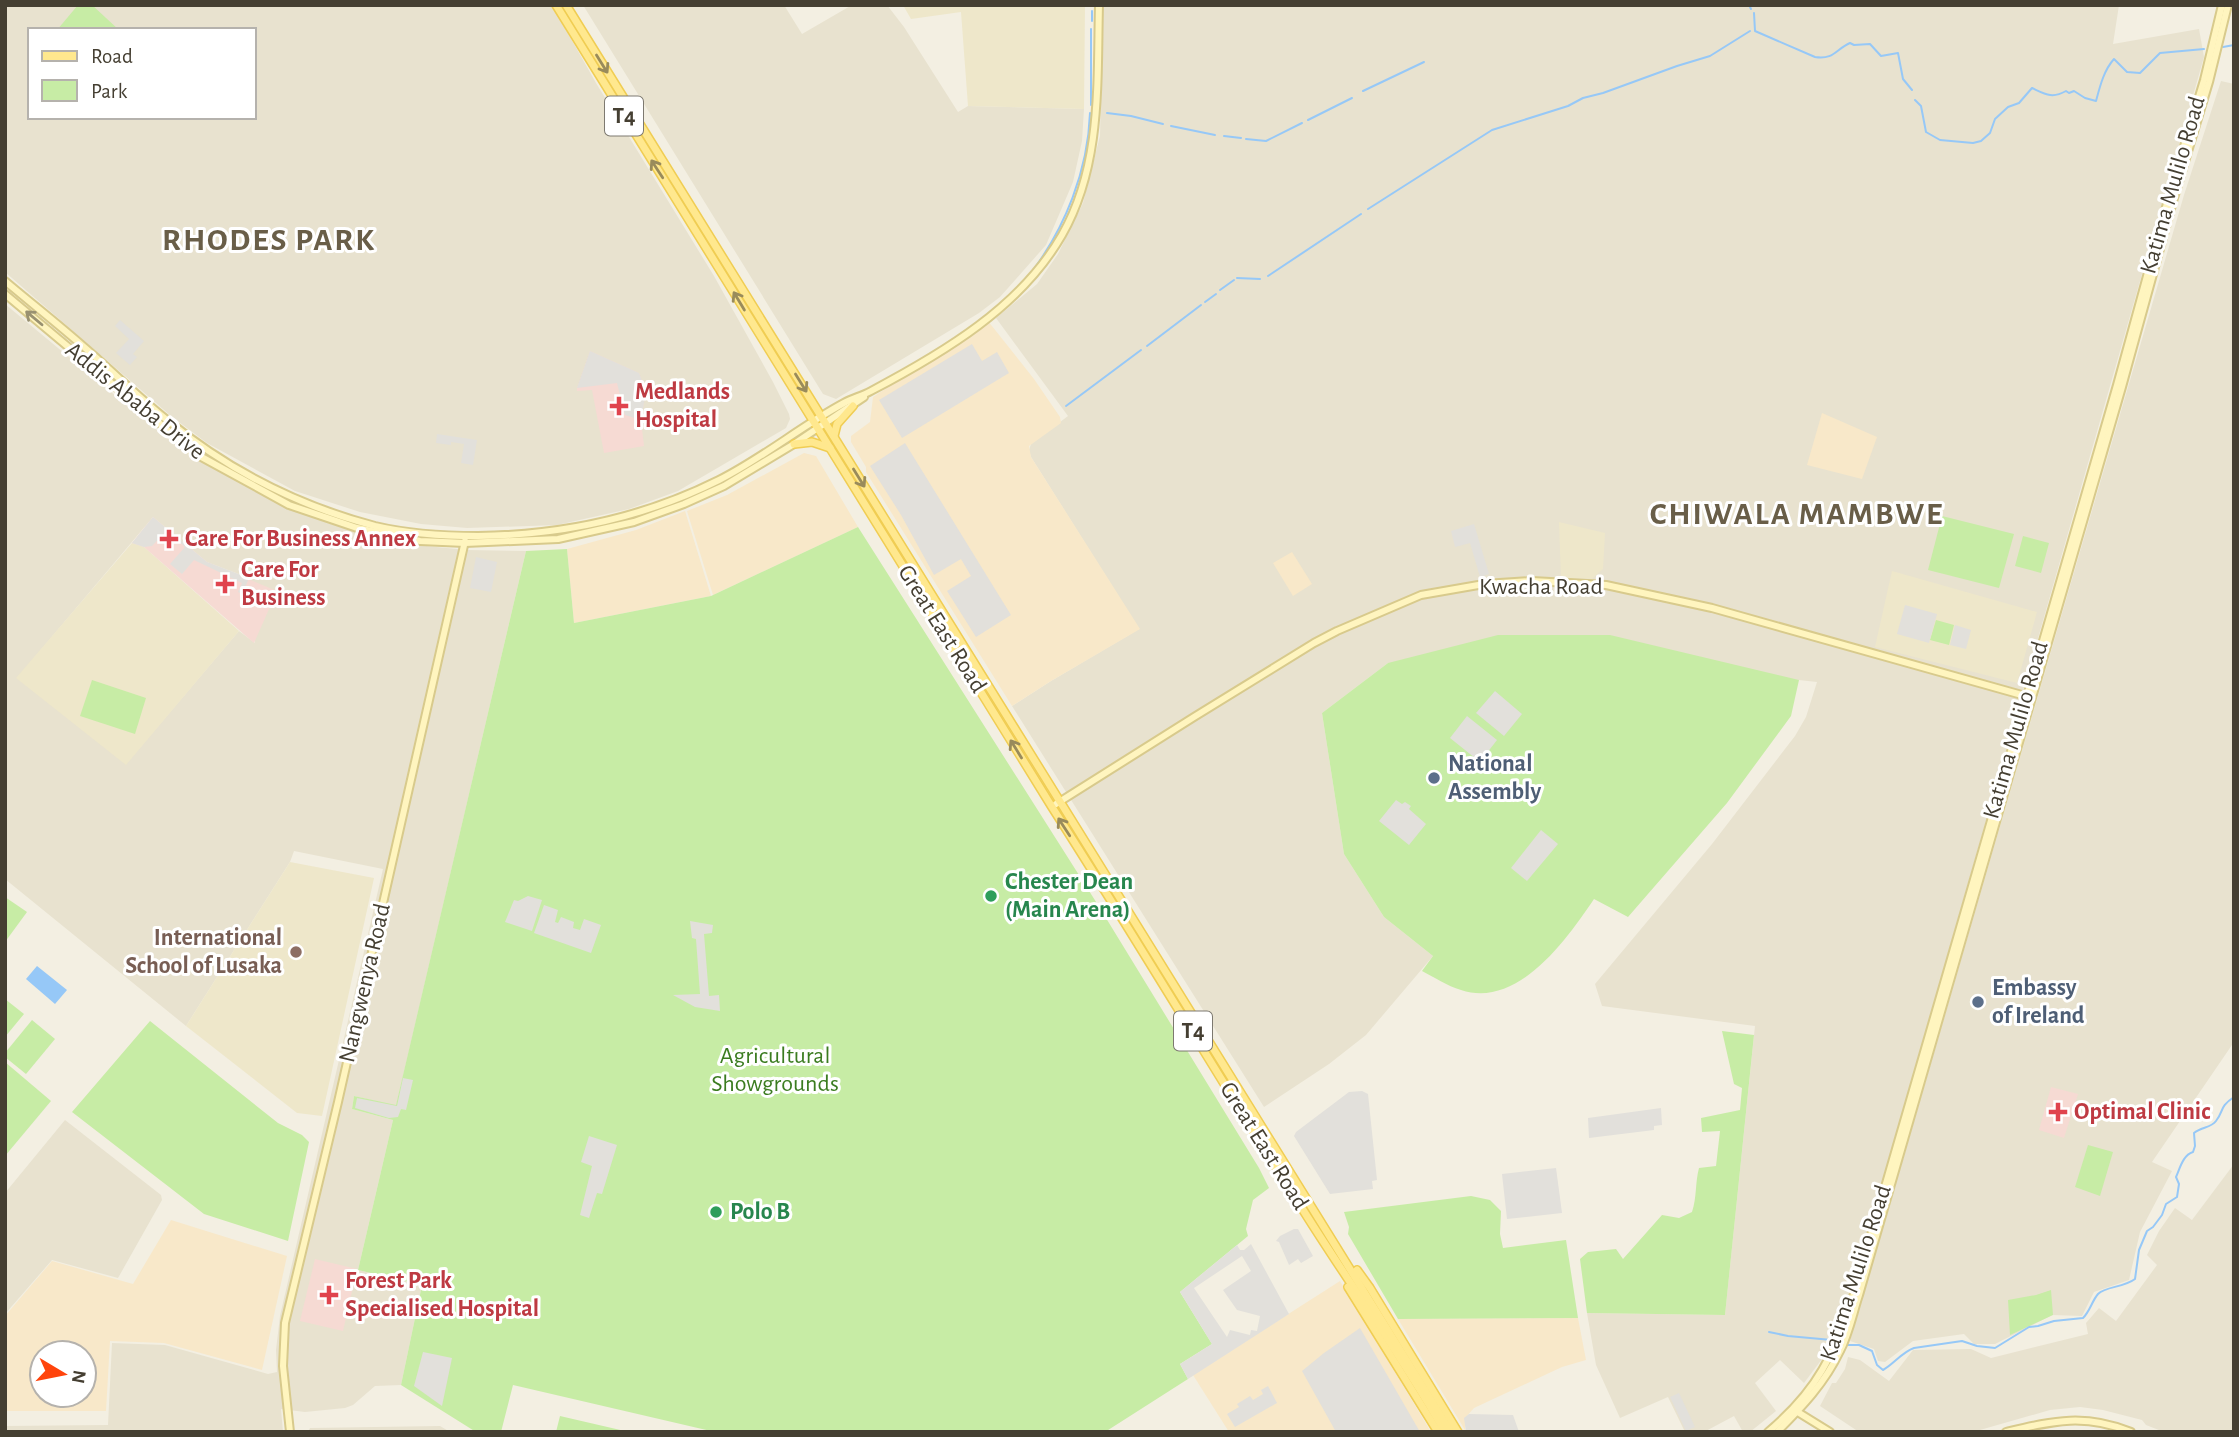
<svg xmlns="http://www.w3.org/2000/svg" width="2239" height="1437" font-family="'Alegreya Sans',sans-serif">
<style>
.residential{fill:#e8e2cf;fill-rule:evenodd}
.commercial{fill:#f8e8c9;fill-rule:evenodd}
.education{fill:#eee7ca}
.medical{fill:#f6dad3}
.green{fill:#c7eca5}
.parking{fill:#e2e0db;fill-rule:evenodd}
.water{fill:#96c8f7}
.lines{fill:none;stroke-linecap:round;stroke-linejoin:round}
.stream{stroke:#96c8f7;stroke-width:2}
.secondary-casing{stroke:#d8ca8c;stroke-width:10}
.primary-casing{stroke:#f0cd53;stroke-width:10}
.secondary{stroke:#fff5bf;stroke-width:6}
.primary{stroke:#ffe88e;stroke-width:7}
.oneway{stroke:#998b5b}
.oneway2{stroke:#999171}
.health-dot{fill:#e0444e;stroke:#fff;stroke-width:2.5}
.service-dot{fill:#5c6f8a;stroke:#fff;stroke-width:2.5}
.leisure-dot{fill:#2e9e5b;stroke:#fff;stroke-width:2.5}
.education-dot{fill:#8d6e63;stroke:#fff;stroke-width:2.5}
.labels{text-anchor:middle;dominant-baseline:central;stroke-width:6;stroke-linejoin:round;paint-order:stroke}
.shield{fill:#fff;stroke:#7d7970;stroke-width:2}
.shield-label{font-size:23px;font-weight:bold;fill:#453f32}
.street-label{font-size:24px;fill:#453f32;stroke:#fff}
.health-label{font-size:24px;font-weight:bold;fill:#be3a42;stroke:#fff;text-anchor:start}
.service-label{font-size:24px;font-weight:bold;fill:#4e5e75;stroke:#fff;text-anchor:start}
.leisure-label{font-size:24px;font-weight:bold;fill:#27864d;stroke:#fff;text-anchor:start}
.education-label{font-size:24px;font-weight:bold;fill:#785e54;stroke:#fff;text-anchor:end}
.park-label{font-size:24px;fill:#3b7c20;stroke:#fff}
.district-label{font-size:32px;font-weight:bold;letter-spacing:2px;fill:#695e48;stroke:#fff}
</style>
<rect width="100%" height="100%" fill="#f3efe2"/>
<!-- residential -->
<g class="residential">
<path d="M5,5h547l44,78 118,193 59,106 16,32 1,5 -4,9 -108,63 -49,18 -72,16 -90,3 -46,-4 -61,-12 -65,-21 -88,-48 -36,-27 -166,-144zM30,30h224v87h-224z"/>
<polygon points="583,5 784,5 802,34 852,5 887,5 904,27 958,112 968,106 1084,109 1082,141 1073,182 1046,245 1000,297 979,313 836,399 823,394"/>
<polygon points="1103,5 2119,5 2113,44 2199,29 2204,57 1849,1300 1831,1347 1804,1383 1780,1360 1755,1383 1776,1411 1750,1432 1743,1432 1734,1416 1704,1432 1685,1432 1668,1397 1620,1418 1596,1365 1587,1313 1725,1315 1755,1026 1602,1006 1595,984 1712,844 1795,736 1806,717 1817,682 1799,680 1388,663 1322,713 1344,854 1384,917 1433,956 1366,1035 1329,1064 1264,1107 1012,706 1051,681 1139,629 1031,457 1029,450 1031,444 1068,416 996,318 1037,284 1058,254 1083,203 1100,136"/>
<polygon points="2221,81 2234,84 2234,1042 2152,1162 2172,1171 2140,1232 2129,1280 2094,1292 2082,1316 2052,1315 1995,1344 1974,1344 1964,1334 1913,1341 1885,1362 1878,1361 1874,1349 1850,1341 2184,195"/>
<path d="M5,304l153,127 26,19 102,57 72,24 58,14 51,5 59,1 -130,555 -42,-10 -2,13 41,11 -35,150 64,15 -21,100 -26,1 -22,19 -8,3 -40,4 -24,-3 2,23h-278v-6l103,-1 4,-82 53,2 103,29 9,-2 -1,-22 4,-34 103,-447 -89,-18 -4,11 -104,164 -181,-147zM153,517l54,45 42,16 6,65 -16,-12 -113,133 -109,-86z"/>
<polygon points="65,1120 161,1195 162,1200 118,1278 52,1260 5,1314 5,1193"/>
<polygon points="2234,1164 2234,1432 2164,1432 2146,1425 2142,1420 2103,1410 2080,1407 2050,1410 1973,1432 1859,1432 1820,1406 1832,1383 1836,1383 1845,1369 1848,1357 1860,1360 1889,1381 1913,1350 1971,1349 1991,1358 2088,1334 2086,1323 2099,1308 2116,1321 2157,1265 2147,1255 2159,1231 2175,1208 2192,1220"/>
<polygon points="440,1426 450,1432 308,1432 310,1428"/>
</g>
<!-- commercial -->
<g class="commercial">
<polygon points="988,321 1034,379 1060,417 1061,423 1029,446 1031,457 1140,629 1051,681 1012,706 866,472 866,467 851,442 851,436 870,422 873,397"/>
<polygon points="1822,413 1877,437 1862,479 1807,465"/>
<polygon points="804,453 816,456 858,527 713,595 687,511 727,495"/>
<polygon points="685,511 711,596 574,623 567,549 636,530"/>
<polygon points="1292,552 1312,584 1293,596 1273,563"/>
<path d="M171,1220l116,36 -25,114 -98,-27 -54,-2 -4,70h-101v-95l47,-55 81,23zM84,1353v42h-42v-42z"/>
<polygon points="1340,1281 1431,1432 1229,1432 1193,1375"/>
<polygon points="1578,1318 1586,1360 1562,1367 1474,1408 1465,1418 1465,1430 1398,1319"/>
</g>
<!-- education -->
<g class="education">
<polygon points="903,5 1085,5 1084,109 968,106 961,12 911,19"/>
<polygon points="1559,522 1605,533 1603,569 1592,579 1561,578"/>
<polygon points="132,543 144,547 239,631 126,765 16,678"/>
<polygon points="1892,571 2037,612 2017,683 1875,647"/>
<polygon points="290,862 374,878 322,1116 297,1113 186,1026"/>
</g>
<!-- medical -->
<g class="medical">
<polygon points="590,351 639,373 646,391 641,420 644,446 604,453 592,390 577,391 577,388"/>
<polygon points="153,517 207,562 277,591 254,643 144,547 132,543"/>
<polygon points="2051,1087 2078,1094 2064,1138 2039,1130"/>
<polygon points="315,1259 357,1269 343,1331 300,1321"/>
</g>
<!-- green -->
<g class="green">
<polygon points="78,5 92,5 119,30 57,30"/>
<polygon points="1942,516 2014,534 1999,588 1928,570"/>
<polygon points="858,527 1098,905 1259,1168 1269,1188 1253,1200 1246,1229 1248,1236 1180,1292 1212,1344 1180,1364 1188,1379 1105,1432 715,1432 513,1385 501,1432 476,1432 401,1385 422,1285 358,1270 393,1120 352,1109 354,1096 396,1105 526,551 567,549 574,623 711,596"/>
<polygon points="2023,536 2049,543 2041,573 2015,566"/>
<polygon points="1936,620 1954,625 1949,645 1930,640"/>
<path d="M1498,635h112l189,45 -8,36 -64,87 -99,114 -34,-18c-27,40 -76,110 -133,91 -14,-4 -27,-13 -39,-19l11,-15 -49,-39 -40,-63 -22,-141 66,-50z"/>
<polygon points="92,680 146,698 135,734 80,716"/>
<polygon points="5,897 27,912 5,942"/>
<polygon points="5,999 24,1014 5,1037"/>
<polygon points="32,1020 55,1039 26,1074 5,1057 5,1053"/>
<polygon points="150,1021 278,1123 302,1135 309,1142 288,1241 204,1214 72,1112"/>
<path d="M1722,1031l32,4 -29,280 -138,-2 -7,-54 8,-7 28,-3 7,10 39,-44 17,3 13,-6c5,-15 3,-29 7,-44l17,-2 4,-35 -18,1 -1,-14 39,-8 2,-22 -8,-4z"/>
<polygon points="5,1062 51,1101 5,1156"/>
<polygon points="2088,1145 2113,1152 2100,1196 2075,1187"/>
<polygon points="1471,1196 1490,1200 1501,1211 1500,1234 1503,1248 1566,1240 1578,1318 1398,1319 1348,1234 1349,1227 1344,1212"/>
<polygon points="2051,1290 2053,1315 2010,1335 2008,1300 2036,1295"/>
<polygon points="560,1416 629,1432 556,1432"/>
</g>
<!-- parking -->
<g class="parking">
<polygon points="120,320 144,341 133,354 137,357 130,365 116,353 129,339 115,326"/>
<polygon points="972,344 982,361 997,352 1009,373 902,438 879,400"/>
<polygon points="590,351 639,373 646,391 641,420 625,415 617,383 577,388"/>
<polygon points="437,434 477,440 473,465 461,463 464,444 451,442 451,445 436,443"/>
<polygon points="905,443 1011,615 976,637 947,591 971,576 961,559 934,575 901,515 870,466"/>
<polygon points="153,517 207,562 249,578 244,590 248,592 250,587 253,589 252,592 259,595 255,605 242,599 244,595 238,592 242,583 194,560 182,574 170,564 185,547 167,530 152,546 144,547 132,543"/>
<polygon points="1474,524 1489,574 1480,577 1470,543 1455,547 1451,531"/>
<polygon points="476,557 497,562 491,592 470,588"/>
<polygon points="1905,605 1937,614 1929,643 1897,634"/>
<polygon points="1955,625 1971,630 1966,649 1950,645"/>
<polygon points="1495,691 1522,714 1504,736 1476,713"/>
<polygon points="1467,716 1497,740 1480,762 1450,738"/>
<polygon points="1396,800 1402,804 1405,802 1411,806 1409,809 1426,824 1409,845 1379,821"/>
<polygon points="1541,830 1558,844 1527,881 1511,868"/>
<polygon points="528,896 542,900 532,931 505,922 514,900 518,901"/>
<polygon points="544,905 558,910 555,922 558,923 561,917 574,922 573,928 580,930 584,919 601,925 591,953 534,933"/>
<polygon points="690,921 713,925 712,933 704,934 709,996 719,995 720,1011 695,1007 673,995 700,994 696,939 692,938"/>
<polygon points="403,1078 413,1080 406,1110 401,1109 398,1117 389,1118 355,1108 357,1098 397,1106"/>
<polygon points="1362,1091 1368,1094 1377,1180 1372,1181 1373,1189 1330,1194 1294,1136 1296,1132 1349,1092"/>
<polygon points="1661,1108 1662,1125 1654,1126 1654,1130 1589,1138 1588,1118"/>
<polygon points="589,1136 617,1145 602,1194 597,1193 589,1218 580,1215 592,1166 581,1162"/>
<polygon points="1556,1168 1562,1213 1507,1219 1502,1174"/>
<polygon points="1294,1229 1298,1229 1313,1256 1301,1263 1298,1259 1289,1265 1279,1242 1276,1241 1280,1236"/>
<path d="M1251,1244l38,70 -101,65 -8,-15 32,-20 -32,-52 57,-47 3,5h4zM1242,1256l9,15 -28,19 14,20 23,6 -3,15 -6,-1 -1,5 -20,-5 -3,7 -33,-49z"/>
<polygon points="1360,1328 1420,1432 1336,1432 1302,1371 1324,1353"/>
<polygon points="423,1352 452,1358 442,1406 414,1386"/>
<polygon points="1268,1386 1277,1403 1235,1427 1227,1414 1239,1407 1237,1404 1250,1396 1253,1400 1263,1394 1261,1390"/>
<polygon points="1679,1393 1695,1427 1686,1431 1670,1397"/>
<polygon points="1469,1414 1513,1415 1519,1432 1466,1432 1464,1418"/>
</g>
<!-- water -->
<polygon class="water" points="37,966 67,990 55,1004 26,979"/>
<g class="lines">
<!-- stream -->
<g class="stream">
<polyline points="1092,5 1092,6"/>
<polyline points="1749,5 1751,9"/>
<path d="M1754,13l1,18 60,26c19,3 21,-8 35,-14l4,2 16,-1 11,12 17,-3 5,26 9,11"/>
<polyline points="1092,21 1092,11"/>
<polyline points="2223,47 2234,45"/>
<polyline points="1363,91 1424,62"/>
<path d="M1915,100l6,6 5,26 14,8 33,3 8,-2 9,-8 5,-14 13,-12 11,-4 13,-15c13,6 20,11 34,3l3,2 5,-2 11,7 11,3c4,-15 8,-31 18,-42l13,13 13,1 20,-20 44,-4"/>
<polyline points="1091,105 1091,29"/>
<polyline points="1107,113 1131,116 1163,124"/>
<polyline points="1308,120 1352,98"/>
<polyline points="1171,126 1215,135"/>
<polyline points="1224,136 1241,138"/>
<polyline points="1246,139 1266,141 1302,123"/>
<polyline points="1368,209 1492,130 1568,106 1583,98 1603,93 1677,66 1710,56 1750,31"/>
<path d="M1031,273c34,-45 57,-102 59,-160"/>
<polyline points="1268,276 1361,214"/>
<polyline points="1237,278 1260,279"/>
<polyline points="1220,290 1234,280"/>
<polyline points="1007,298 1018,287"/>
<polyline points="1205,302 1216,294"/>
<polyline points="1147,346 1201,305"/>
<polyline points="1066,406 1141,350"/>
<polyline points="1769,1332 1788,1336 1832,1340"/>
<path d="M1848,1345h11l13,6 5,14 6,5c11,-6 19,-18 31,-22l48,-7 15,5 18,2 34,-21 9,-1 16,-5 29,-3c7,-7 9,-17 15,-24 8,-8 25,-6 37,-15l4,-29 8,-19 6,-4 9,-12 4,-11 11,-7 2,-13 -3,-7c4,-9 7,-22 17,-25l2,-6 -1,-13c7,-6 17,-5 22,-12 8,-10 3,-14 18,-24"/>
</g>
<!-- secondary casing -->
<g class="secondary-casing">
<g id="secondary">
<path d="M5,281c26,22 53,43 79,66 28,24 54,50 83,73 61,50 132,86 208,106 34,8 68,10 103,10 85,-1 165,-18 241,-56 44,-22 82,-54 125,-77 9,-5 18,-7 27,-12 72,-38 150,-84 191,-156 40,-70 35,-152 37,-230"/>
<polyline points="5,294 196,454 289,505 357,528 420,541 465,543 558,539 634,522 684,504 724,486 794,444 864,397"/>
<polyline points="1056,804 1194,717 1314,643 1337,631 1421,595 1484,584 1532,581 1606,585 1712,608 2029,697"/>
<polyline points="1796,1411 1830,1432"/>
<polyline points="290,1432 283,1366 285,1323 338,1102 465,541"/>
<path d="M1768,1432c52,-44 64,-76 86,-138l263,-909 52,-189 35,-116 18,-75"/>
<path d="M1777,1432c25,-25 48,-49 63,-81 9,-17 13,-38 19,-56l263,-908 52,-189 35,-116 19,-77"/>
<path d="M2006,1432c47,-11 78,-19 125,0"/>
</g>
</g>
<!-- primary casing -->
<g class="primary-casing">
<g id="primary">
<path d="M556,5l496,802c86,134 167,271 253,406 46,73 97,143 140,219"/>
<polyline points="566,5 1451,1432"/>
<polyline points="834,436 837,424 853,406"/>
<polyline points="794,444 812,442 830,448"/>
<polyline points="1357,1270 1370,1288 1458,1432"/>
<polyline points="1348,1287 1438,1432"/>
</g>
</g>
<!-- secondary -->
<use href="#secondary" class="secondary"/>
<!-- primary -->
<use href="#primary" class="primary"/>
</g>
<!-- one-way arrows -->
<defs><path id="oneway-shaft" d="M-6 0H5M1.5-3L5.5 0L1.5 3" fill="none" stroke-width="1.6" stroke-linecap="round" stroke-linejoin="round" transform="scale(1.75)"/></defs>
<g class="oneway">
<use href="#oneway-shaft" transform="translate(602 64) rotate(58)"/>
<use href="#oneway-shaft" transform="translate(657 169) rotate(-123)"/>
<use href="#oneway-shaft" transform="translate(739 301) rotate(-121)"/>
<use href="#oneway-shaft" transform="translate(801 383) rotate(58)"/>
<use href="#oneway-shaft" transform="translate(859 478) rotate(58)"/>
<use href="#oneway-shaft" transform="translate(1016 749) rotate(-122)"/>
<use href="#oneway-shaft" transform="translate(1064 827) rotate(-123)"/>
</g>
<use class="oneway2" href="#oneway-shaft" transform="translate(34 318) rotate(-140)"/>
<!-- markers -->
<g class="health-dot">
<path d="M615.5 395.5h7v7h7v7h-7v7h-7v-7h-7v-7h7z"/>
<path d="M165.5 528.5h7v7h7v7h-7v7h-7v-7h-7v-7h7z"/>
<path d="M221.5 573.5h7v7h7v7h-7v7h-7v-7h-7v-7h7z"/>
<path d="M2054.5 1101.5h7v7h7v7h-7v7h-7v-7h-7v-7h7z"/>
<path d="M325.5 1284.5h7v7h7v7h-7v7h-7v-7h-7v-7h7z"/>
</g>
<g class="service-dot">
<circle cx="1434" cy="778" r="7"/>
<circle cx="1978" cy="1002" r="7"/>
</g>
<g class="leisure-dot">
<circle cx="991" cy="896" r="7"/>
<circle cx="716" cy="1212" r="7"/>
</g>
<circle class="education-dot" cx="296" cy="952" r="7"/>
<g class="labels">
<!-- shield labels -->
<g class="shield">
<rect x="605" y="96.5" width="38" height="39" rx="5"/>
<rect x="1174" y="1011.5" width="38" height="39" rx="5"/>
</g>
<g class="shield-label">
<text x="624" y="116">T4</text>
<text x="1193" y="1031">T4</text>
</g>
<!-- street labels -->
<g class="street-label">
<text transform="translate(2173 185) rotate(-74)">Katima Mulilo Road</text>
<text transform="translate(135 401) rotate(39)">Addis Ababa Drive</text>
<text x="1541" y="587">Kwacha Road</text>
<text transform="translate(942 629) rotate(58)">Great East Road</text>
<text transform="translate(2016 730) rotate(-74)">Katima Mulilo Road</text>
<text transform="translate(365 983) rotate(-77)">Nangwenya Road</text>
<text transform="translate(1264 1146) rotate(58)">Great East Road</text>
<text transform="translate(1856 1273) rotate(-72)">Katima Mulilo Road</text>
</g>
<!-- health labels -->
<g class="health-label">
<text x="635" y="392">Medlands<tspan x="635" dy="28">Hospital</tspan></text>
<text x="185" y="539">Care For Business Annex</text>
<text x="241" y="570">Care For<tspan x="241" dy="28">Business</tspan></text>
<text x="2074" y="1112">Optimal Clinic</text>
<text x="345" y="1281">Forest Park<tspan x="345" dy="28">Specialised Hospital</tspan></text>
</g>
<!-- service labels -->
<g class="service-label">
<text x="1448" y="764">National<tspan x="1448" dy="28">Assembly</tspan></text>
<text x="1992" y="988">Embassy<tspan x="1992" dy="28">of Ireland</tspan></text>
</g>
<!-- leisure labels -->
<g class="leisure-label">
<text x="1005" y="882">Chester Dean<tspan x="1005" dy="28">(Main Arena)</tspan></text>
<text x="730" y="1212">Polo B</text>
</g>
<!-- education labels -->
<g class="education-label">
<text x="282" y="938">International<tspan x="282" dy="28">School of Lusaka</tspan></text>
</g>
<!-- park labels -->
<g class="park-label">
<text x="775" y="1056">Agricultural<tspan x="775" dy="28">Showgrounds</tspan></text>
</g>
<!-- district labels -->
<g class="district-label">
<text x="269" y="240">RHODES PARK</text>
<text x="1797" y="514">CHIWALA MAMBWE</text>
</g>
</g>
<!-- border -->
<rect width="2239" height="1437" fill="none" stroke="#453f32" stroke-width="14"/>
<!-- legend -->
<rect x="28" y="28" width="228" height="91" fill="#ffffff" stroke="#b5b2ad" stroke-width="2"/>
<rect x="42" y="51" width="35" height="10" fill="#ffe88e" stroke="#b5b2ad" stroke-width="2"/>
<text x="91" y="63" font-size="21" fill="#453f32">Road</text>
<rect x="42" y="80" width="35" height="21" fill="#c7eca5" stroke="#b5b2ad" stroke-width="2"/>
<text x="91" y="98" font-size="21" fill="#453f32">Park</text>
<!-- north arrow -->
<g transform="translate(63 1374) rotate(100)"><circle r="33" fill="#ffffff" stroke="#b5b2ad" stroke-width="2"/>
<path d="M0-5L12 26L0 18L-12 26Z" fill="#ff440c"/>
<text y="-10" font-size="19" font-weight="bold" text-anchor="middle" fill="#453f32">N</text>
</g>
</svg>
